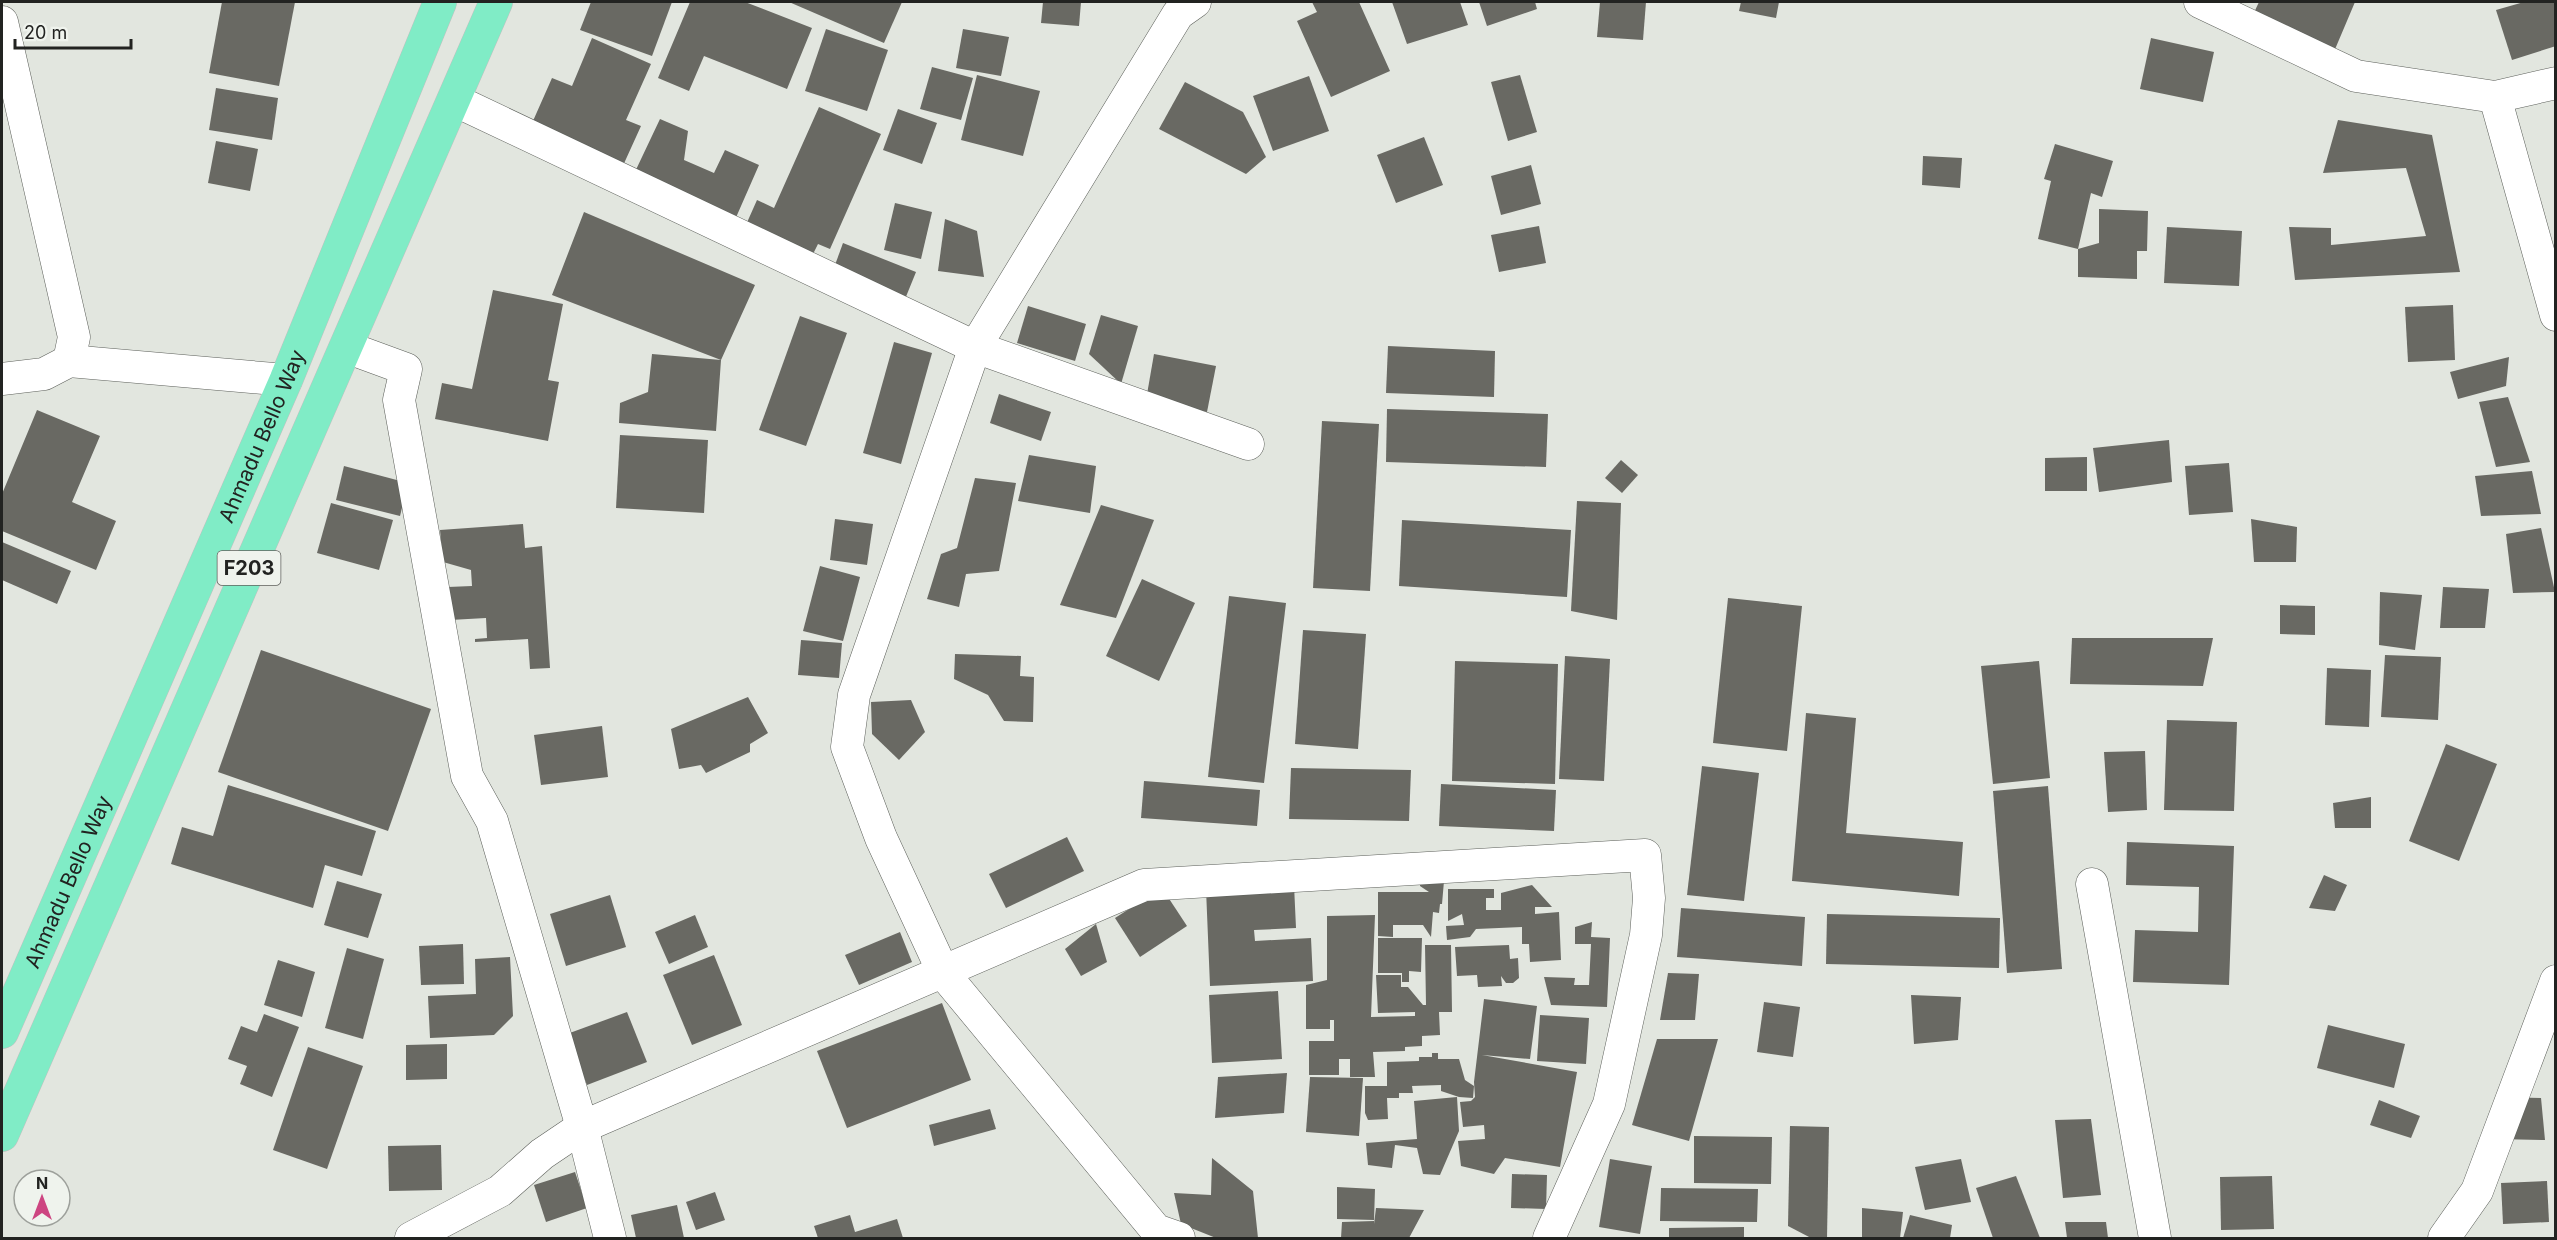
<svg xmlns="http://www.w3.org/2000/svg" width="2557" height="1240" font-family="Inter,sans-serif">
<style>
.building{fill:#696963}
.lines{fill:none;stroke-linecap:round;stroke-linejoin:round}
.street-casing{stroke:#5d605b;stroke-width:33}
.primary-casing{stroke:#c1c1c1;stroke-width:34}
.street{stroke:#fff;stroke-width:32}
.primary{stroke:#80ecc6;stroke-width:33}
.labels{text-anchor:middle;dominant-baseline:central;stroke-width:6;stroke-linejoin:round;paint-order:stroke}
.shield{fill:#eff3ed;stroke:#60615e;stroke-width:1.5}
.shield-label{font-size:20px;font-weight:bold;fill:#222321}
.street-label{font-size:21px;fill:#222321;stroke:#eff3ed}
</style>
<rect width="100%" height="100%" fill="#e2e6df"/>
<!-- building -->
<g class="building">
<polygon points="222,2 295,2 279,86 209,73"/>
<polygon points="591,2 672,2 652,56 580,30"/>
<polygon points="690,2 745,2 812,28 787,89 704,56 689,91 658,78"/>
<polygon points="789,2 902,2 884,43"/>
<polygon points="1043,2 1081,2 1079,26 1041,23"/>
<polygon points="1312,2 1359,2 1390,71 1331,97 1297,21 1317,12"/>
<polygon points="1392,2 1460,2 1468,25 1407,44"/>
<polygon points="1479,2 1535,2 1537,9 1487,26"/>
<polygon points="1600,2 1646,2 1643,40 1597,37"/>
<polygon points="1741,2 1779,2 1776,18 1739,11"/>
<polygon points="2259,2 2303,3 2355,2 2333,54 2251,19"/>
<polygon points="2524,2 2556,2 2556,46 2512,60 2496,10"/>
<polygon points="826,29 888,50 867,111 805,91"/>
<polygon points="963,29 1009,37 1001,76 956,68"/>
<polygon points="592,38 651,64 626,120 641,126 621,170 529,130 552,78 572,86"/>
<polygon points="2151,38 2214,52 2203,102 2140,89"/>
<polygon points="932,67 973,78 961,120 920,109"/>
<polygon points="977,75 1040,91 1023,156 961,140"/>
<polygon points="1520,75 1537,132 1508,141 1491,82"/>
<polygon points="1309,76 1329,131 1273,151 1253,96"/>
<polygon points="1185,82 1243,112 1266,157 1246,174 1159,129"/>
<polygon points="216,88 278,98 272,140 209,130"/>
<polygon points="819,107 881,134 830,249 818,244 812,256 745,227 757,200 774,208"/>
<polygon points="898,109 937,123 922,164 883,150"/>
<polygon points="660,119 688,131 684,160 714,173 725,150 759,165 734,222 633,176"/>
<polygon points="2338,120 2432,135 2460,272 2295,280 2289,227 2331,228 2331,245 2426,236 2406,168 2323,173"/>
<polygon points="1424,137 1443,185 1396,203 1377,155"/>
<polygon points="216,141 258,149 250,191 208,183"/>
<polygon points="2055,144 2113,161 2102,197 2091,193 2078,249 2038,239 2051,181 2044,179"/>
<polygon points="1923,156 1962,158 1960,188 1922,185"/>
<polygon points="1531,165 1541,204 1501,215 1491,176"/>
<polygon points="895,203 932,212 921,259 884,250"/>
<polygon points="2099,209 2148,211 2147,251 2137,251 2137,279 2078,277 2078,249 2099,243"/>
<polygon points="584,212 755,285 721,360 716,431 619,423 620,403 648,392 652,354 721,360 552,295"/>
<polygon points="945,219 977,231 984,277 938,271"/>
<polygon points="1539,226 1546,263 1499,272 1491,235"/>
<polygon points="2167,227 2242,231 2239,286 2164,283"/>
<polygon points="843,243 916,272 903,304 831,276"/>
<polygon points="493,290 563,304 548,380 559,382 548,441 435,419 442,383 472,389"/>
<polygon points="2453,305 2455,360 2408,362 2405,307"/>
<polygon points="1028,306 1086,324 1075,361 1017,343"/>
<polygon points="1101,315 1138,326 1121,384 1089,354"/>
<polygon points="800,316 847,333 806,446 759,430"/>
<polygon points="894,342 932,353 901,464 863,453"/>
<polygon points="1388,346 1495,351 1494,397 1386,393"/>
<polygon points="1154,354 1216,366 1207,412 1146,400"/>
<polygon points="2509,357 2506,386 2458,399 2450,372"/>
<polygon points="999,394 1051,412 1041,441 990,423"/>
<polygon points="2508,397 2530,462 2496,467 2479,402"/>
<polygon points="1387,409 1548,414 1546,467 1386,462"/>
<polygon points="37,410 100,436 72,502 116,521 96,570 2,531 2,494"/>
<polygon points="1322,421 1379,424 1370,591 1313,588"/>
<polygon points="620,435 708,440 704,513 616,508"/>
<polygon points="2169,440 2172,482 2099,492 2093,448"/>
<polygon points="1029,455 1096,466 1090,513 1018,501"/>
<polygon points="2087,457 2087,491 2045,491 2045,458"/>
<polygon points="1621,460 1638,475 1622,493 1605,478"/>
<polygon points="2229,463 2233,512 2189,515 2185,466"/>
<polygon points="344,466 408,483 400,516 336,500"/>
<polygon points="2532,471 2541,514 2481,516 2475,476"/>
<polygon points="975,478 1016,483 999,571 966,574 959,607 927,599 941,554 957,548"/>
<polygon points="1577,501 1621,503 1617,620 1571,611"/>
<polygon points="331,503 393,520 379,570 317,553"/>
<polygon points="1101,505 1154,520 1116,618 1060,605"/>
<polygon points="835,519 873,524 867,565 830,560"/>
<polygon points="2251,519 2297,527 2296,562 2254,562"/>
<polygon points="1402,520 1571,530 1567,597 1399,586"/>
<polygon points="523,524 525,548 542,546 550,668 530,669 528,639 475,642 475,639 487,638 486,618 450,620 448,587 472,586 471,570 443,562 440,530"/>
<polygon points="2541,528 2555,592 2513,593 2506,534"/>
<polygon points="2,542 71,571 57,604 2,580"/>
<polygon points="820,566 860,577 843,641 803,631"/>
<polygon points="1142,579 1195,603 1159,681 1106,656"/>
<polygon points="2443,587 2489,589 2485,628 2440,628"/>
<polygon points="2380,592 2422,595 2415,650 2379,645"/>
<polygon points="1229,596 1286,603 1264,783 1208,777"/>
<polygon points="1728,598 1802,606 1787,751 1713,743"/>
<polygon points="2280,605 2315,606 2315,635 2280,634"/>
<polygon points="1303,630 1366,634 1358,749 1295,744"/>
<polygon points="2072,638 2213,638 2203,686 2070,684"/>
<polygon points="801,640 842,643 839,678 798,675"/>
<polygon points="261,650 431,709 388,831 218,772"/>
<polygon points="955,654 1021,656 1020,676 1034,677 1033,722 1004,721 988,695 954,679"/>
<polygon points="2385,655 2441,657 2438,720 2381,717"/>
<polygon points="1565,656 1610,659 1604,781 1559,779"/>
<polygon points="1455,661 1558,664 1555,784 1452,781"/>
<polygon points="2039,661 2050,778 1993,784 1981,666"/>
<polygon points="2327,668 2371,670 2369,727 2325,725"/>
<polygon points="748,697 768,733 750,744 750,752 706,773 701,765 679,769 671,729"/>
<polygon points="911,700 925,732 899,760 872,734 871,702"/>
<polygon points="1806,713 1856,718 1846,833 1963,842 1959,896 1792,881"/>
<polygon points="2167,720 2237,722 2234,811 2164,810"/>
<polygon points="602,726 608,777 541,785 534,735"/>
<polygon points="2446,744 2497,764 2459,861 2409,841"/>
<polygon points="2145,751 2147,810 2108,812 2104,752"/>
<polygon points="1702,766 1759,773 1744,901 1687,895"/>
<polygon points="1291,768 1411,770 1409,821 1289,819"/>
<polygon points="1144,781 1260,790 1257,826 1141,818"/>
<polygon points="1441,784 1556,790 1554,831 1439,826"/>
<polygon points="228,785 376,831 362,876 325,865 313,908 171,864 182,827 213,836"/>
<polygon points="2048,786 2062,969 2007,973 1993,791"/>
<polygon points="2371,797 2371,828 2335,828 2333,803"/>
<polygon points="1067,837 1084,871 1006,908 989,874"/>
<polygon points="2127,842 2234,846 2229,985 2133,982 2135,930 2198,932 2199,887 2126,885"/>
<polygon points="2324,875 2347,885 2335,911 2309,908"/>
<polygon points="1420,879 1444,881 1442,904 1440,904 1439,913 1433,912 1431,937 1423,925 1393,925 1393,937 1378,936 1378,892 1429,892 1420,886"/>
<polygon points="337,881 382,894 368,938 324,925"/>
<polygon points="1294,885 1296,928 1254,930 1255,941 1311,938 1313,981 1210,986 1206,889"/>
<polygon points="1532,885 1552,907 1535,907 1535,914 1559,912 1561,960 1530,962 1529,944 1522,944 1522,927 1476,929 1470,937 1447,940 1446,926 1464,925 1462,914 1448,921 1448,889 1494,889 1494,898 1486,898 1486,910 1501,910 1501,893"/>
<polygon points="1162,888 1187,926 1140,957 1115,918"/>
<polygon points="610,895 626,947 566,966 550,914"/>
<polygon points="1681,908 1805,917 1802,966 1677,957"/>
<polygon points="1827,914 2000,918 1999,968 1826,964"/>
<polygon points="695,915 708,947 669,964 655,932"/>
<polygon points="1375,915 1371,1017 1415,1016 1415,1012 1378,1013 1376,975 1401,975 1401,987 1408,987 1423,1005 1426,1005 1425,945 1451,945 1452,1012 1439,1012 1440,1035 1422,1036 1422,1046 1405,1047 1405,1051 1373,1052 1375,1077 1350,1077 1350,1059 1339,1059 1339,1075 1309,1075 1309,1041 1334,1041 1334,1020 1330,1020 1330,1029 1306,1029 1306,985 1327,980 1327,916"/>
<polygon points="1592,922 1591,937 1610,938 1607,1007 1551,1005 1544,977 1575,978 1574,985 1589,985 1591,944 1575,944 1575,927"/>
<polygon points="1096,924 1107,962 1081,976 1065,949"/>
<polygon points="900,932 912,962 859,985 845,955"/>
<polygon points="1378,938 1422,938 1421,972 1409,971 1409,982 1402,982 1402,973 1378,973"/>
<polygon points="463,944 464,984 421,985 419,946"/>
<polygon points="1509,945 1510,959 1518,958 1519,978 1513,983 1506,983 1501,976 1502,986 1478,987 1477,975 1457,976 1455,947"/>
<polygon points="347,948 384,959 363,1039 325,1028"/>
<polygon points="714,955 742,1025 692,1045 663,975"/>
<polygon points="510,957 513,1016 494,1035 430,1038 428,996 476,994 475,959"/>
<polygon points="278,960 315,972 302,1017 264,1005"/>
<polygon points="1668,973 1699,974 1695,1020 1660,1020"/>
<polygon points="1278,991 1282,1059 1212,1063 1209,995"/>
<polygon points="1911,995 1961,997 1958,1040 1914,1044"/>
<polygon points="1484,999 1537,1006 1530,1059 1482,1055 1577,1072 1560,1167 1505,1158 1494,1174 1461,1166 1458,1141 1485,1139 1484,1125 1463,1127 1460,1102 1471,1101 1475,1097 1474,1082"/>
<polygon points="1764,1002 1800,1007 1793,1057 1757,1052"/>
<polygon points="942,1003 971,1080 847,1128 817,1051"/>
<polygon points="627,1012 647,1062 587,1085 567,1034"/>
<polygon points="264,1014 299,1027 272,1097 240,1084 247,1066 228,1059 241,1026 257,1032"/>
<polygon points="1540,1015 1589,1018 1586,1064 1537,1061"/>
<polygon points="2328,1025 2405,1044 2394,1088 2317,1068"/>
<polygon points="1657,1039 1718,1039 1689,1141 1632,1125"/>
<polygon points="447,1044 447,1079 406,1080 406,1045"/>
<polygon points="308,1047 363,1066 327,1169 273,1150"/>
<polygon points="1432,1053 1438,1053 1438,1059 1459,1059 1465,1080 1474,1086 1473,1098 1459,1097 1441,1091 1441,1085 1412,1086 1413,1093 1399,1093 1399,1098 1387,1098 1388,1119 1368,1120 1365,1113 1365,1086 1387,1086 1387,1062 1419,1061 1419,1057 1432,1057"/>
<polygon points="1287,1073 1284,1113 1215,1118 1218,1077"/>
<polygon points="1310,1077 1363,1078 1359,1136 1306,1132"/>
<polygon points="1457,1097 1459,1131 1440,1175 1423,1174 1417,1148 1395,1145 1392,1168 1368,1165 1366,1143 1417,1139 1414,1101"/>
<polygon points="2497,1097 2541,1098 2545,1140 2496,1139"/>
<polygon points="2379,1100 2420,1116 2411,1138 2370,1125"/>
<polygon points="990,1109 996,1129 934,1146 929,1125"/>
<polygon points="2091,1119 2101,1195 2063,1198 2055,1120"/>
<polygon points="1790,1126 1829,1127 1827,1238 1811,1238 1788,1226"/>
<polygon points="1694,1136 1772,1137 1771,1184 1694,1183"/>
<polygon points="441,1145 442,1190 389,1191 388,1146"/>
<polygon points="1212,1158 1253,1191 1258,1238 1216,1238 1181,1224 1174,1193 1211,1195"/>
<polygon points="1610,1159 1652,1166 1640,1234 1599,1227"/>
<polygon points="1961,1159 1971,1202 1925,1210 1915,1167"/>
<polygon points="575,1172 587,1208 546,1222 534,1185"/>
<polygon points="1512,1174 1547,1175 1546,1209 1511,1208"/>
<polygon points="2016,1176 2040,1238 1993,1238 1976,1188"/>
<polygon points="2272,1176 2274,1229 2221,1230 2220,1177"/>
<polygon points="2547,1181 2549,1222 2503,1224 2501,1183"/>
<polygon points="1337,1187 1375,1189 1374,1220 1337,1219"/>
<polygon points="1661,1188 1758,1189 1757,1222 1660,1221"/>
<polygon points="715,1192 725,1220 696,1230 686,1202"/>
<polygon points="677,1205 684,1238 636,1238 631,1215"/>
<polygon points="1376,1208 1424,1210 1409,1238 1341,1238 1342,1222 1374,1221 1374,1224"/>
<polygon points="1862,1208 1903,1212 1900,1238 1862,1238"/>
<polygon points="850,1215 855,1232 897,1219 903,1238 818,1238 814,1226"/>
<polygon points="1910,1215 1952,1225 1950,1238 1903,1238"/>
<polygon points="2065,1222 2106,1222 2108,1238 2067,1238"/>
<polygon points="1744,1227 1744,1238 1669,1238 1669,1228"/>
</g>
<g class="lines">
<!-- street casing -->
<g class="street-casing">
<g id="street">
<polyline points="2200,2 2356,76 2495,97 2556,83"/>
<polyline points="2,22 74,337 69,361"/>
<polyline points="2495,97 2556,315"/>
<polyline points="454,100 975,347 1248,444"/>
<polyline points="346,347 406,369 399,400 467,776 492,821 582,1127 610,1238"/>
<polyline points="2,379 44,374 69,361 286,380"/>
<polyline points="2092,884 2155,1238"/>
<polyline points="411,1238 500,1191 542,1154 582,1127 1144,885 1645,855 1649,898 1646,935 1609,1104 1549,1238"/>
<polyline points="1179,1238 1156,1230 944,974 881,838 847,747 854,695 975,347 1178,14 1195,2"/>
<polyline points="2444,1238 2477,1191 2556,981"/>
</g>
</g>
<!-- primary casing -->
<g class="primary-casing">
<g id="primary">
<path id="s1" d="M2,1032l284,-652 154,-378"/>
<polyline points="2,1135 496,2"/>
</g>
</g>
<!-- street -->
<use href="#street" class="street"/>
<!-- primary -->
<use href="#primary" class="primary"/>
</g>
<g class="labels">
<!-- shield labels -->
<rect class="shield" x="217.5" y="551" width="63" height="34" rx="4.5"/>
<g class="shield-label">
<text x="249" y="568">F203</text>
</g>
<!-- street labels -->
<g class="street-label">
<text stroke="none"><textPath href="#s1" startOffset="650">Ahmadu Bello Way</textPath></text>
<text stroke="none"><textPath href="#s1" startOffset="164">Ahmadu Bello Way</textPath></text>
</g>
</g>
<!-- border -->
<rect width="2557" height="1240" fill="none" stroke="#222321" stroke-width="6"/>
<!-- north arrow -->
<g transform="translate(42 1198)"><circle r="28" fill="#eff3ed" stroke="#9da09b" stroke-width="1.5"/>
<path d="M0-4.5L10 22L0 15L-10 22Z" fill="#cd4581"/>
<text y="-9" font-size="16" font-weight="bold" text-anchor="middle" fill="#222321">N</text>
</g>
<!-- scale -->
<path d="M15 39v9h116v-9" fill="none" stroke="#222321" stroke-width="3"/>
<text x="24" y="39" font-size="18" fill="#222321" stroke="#eff3ed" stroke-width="4.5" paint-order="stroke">20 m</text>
</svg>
